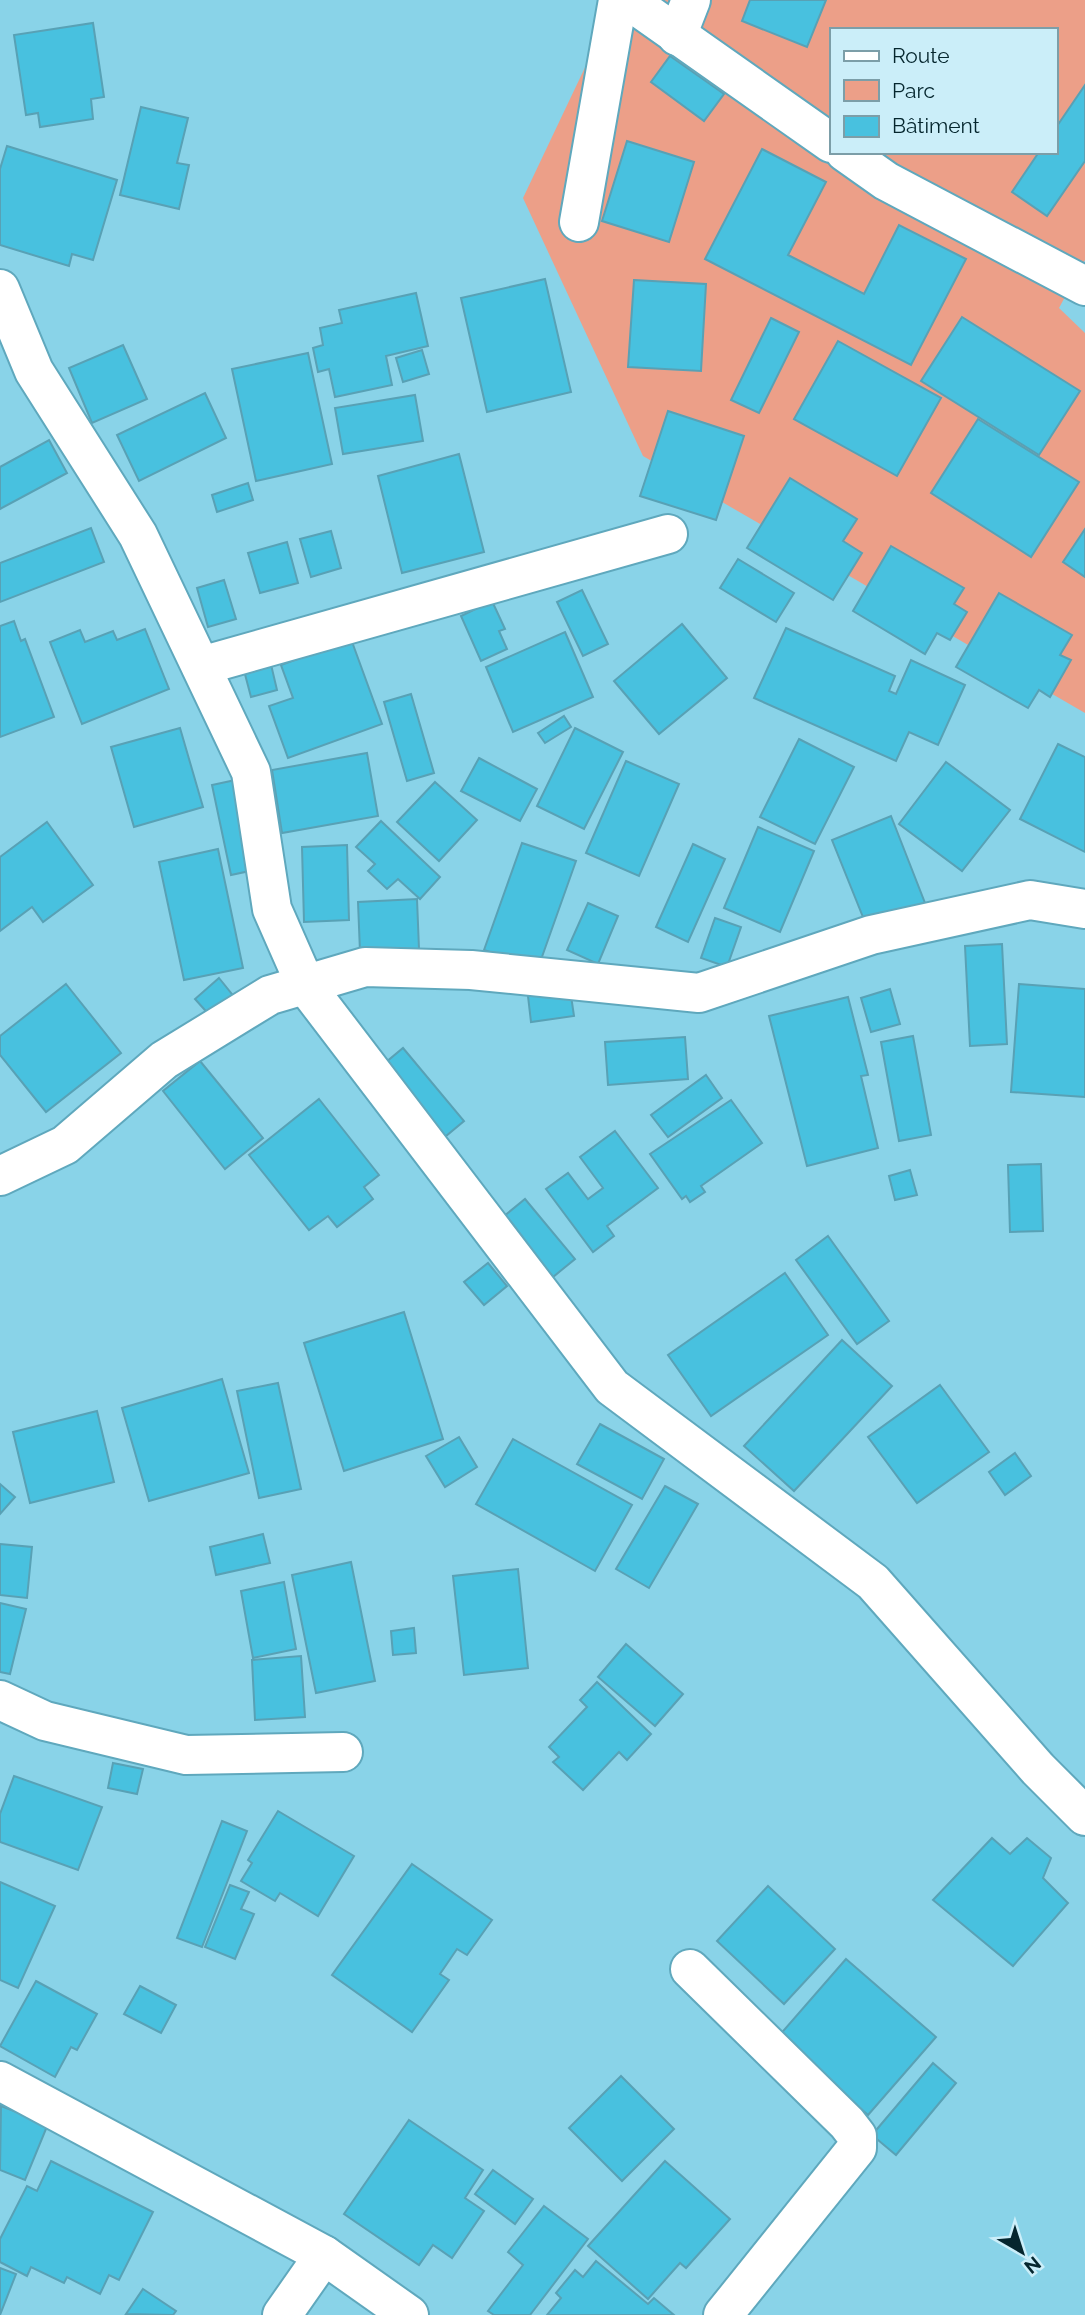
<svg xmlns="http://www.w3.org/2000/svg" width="1085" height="2315" font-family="Raleway,sans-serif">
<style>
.green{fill:#ec9f88;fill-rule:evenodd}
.building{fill:#48c1df;stroke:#58a1b5;stroke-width:2}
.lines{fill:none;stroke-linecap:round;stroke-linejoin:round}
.minor-casing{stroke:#5fa8bd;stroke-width:42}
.minor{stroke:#fff;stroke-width:38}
</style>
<rect width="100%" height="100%" fill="#89d3e8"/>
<!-- green -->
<path class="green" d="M617,0h468v260l-26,48 26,25v380l-442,-257 -120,-258zM831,30h224v122h-224z"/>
<!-- building -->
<g class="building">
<polygon points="750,0 826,0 807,47 742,21"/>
<polygon points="93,23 104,97 91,99 93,119 40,127 38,113 26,115 14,35"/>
<polygon points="670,56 724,94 704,121 651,82"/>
<polygon points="1085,85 1085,161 1047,216 1012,192 1039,152 1055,152 1055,129"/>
<polygon points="141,107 188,118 177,163 189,165 179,209 120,195"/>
<polygon points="627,141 694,162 669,242 602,221"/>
<polygon points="7,146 117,180 93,260 72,254 69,266 0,245 0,169"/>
<polygon points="762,149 826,182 788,255 864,294 899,225 966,259 911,365 705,259"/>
<polygon points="545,279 571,392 487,412 461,298"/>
<polygon points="634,280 706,284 701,371 628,367"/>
<polygon points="416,293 428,346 386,356 392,385 335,397 329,369 318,372 313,348 323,345 320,328 342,323 339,310"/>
<polygon points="962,317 1080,391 1039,455 921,381"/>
<polygon points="771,318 799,332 759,413 731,400"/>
<polygon points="838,341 941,398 897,476 794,419"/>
<polygon points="123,345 147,399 92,423 69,368"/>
<polygon points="422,350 429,374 403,382 396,358"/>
<polygon points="308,353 332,464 256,481 232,369"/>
<polygon points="205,393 226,438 139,481 117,435"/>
<polygon points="415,395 423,441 343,454 335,408"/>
<polygon points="668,411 744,436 716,520 640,496"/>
<polygon points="978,419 1079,482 1031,557 931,493"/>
<polygon points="49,440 67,473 0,509 0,467"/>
<polygon points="459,454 484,552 402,573 378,476"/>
<polygon points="790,478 857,519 843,541 862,553 833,600 747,548"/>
<polygon points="248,483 253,500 217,512 212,495"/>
<polygon points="91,528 104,562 0,602 0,563"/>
<polygon points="1085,529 1085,577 1063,562"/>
<polygon points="331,531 341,568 311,577 300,539"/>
<polygon points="287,542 298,583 260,593 248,553"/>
<polygon points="891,546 964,588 954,604 967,612 950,640 937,633 925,654 853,611"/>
<polygon points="738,559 794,593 776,622 720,588"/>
<polygon points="224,580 236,619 208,627 197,588"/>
<polygon points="582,590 608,644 583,656 557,602"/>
<polygon points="999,593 1072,635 1060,655 1071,660 1050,697 1039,690 1028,708 956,667"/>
<polygon points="492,601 505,629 499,631 507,649 481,661 461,616"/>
<polygon points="14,621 21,641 25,639 54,717 0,737 0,626"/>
<polygon points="682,624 727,678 659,734 614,681"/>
<polygon points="786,628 895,676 889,691 896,694 911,660 965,685 938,745 909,732 896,761 754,698"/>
<polygon points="145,629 169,689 82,724 50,642 80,630 85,642 113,631 117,640"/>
<polygon points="565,632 593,697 513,732 486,667"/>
<polygon points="351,639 382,724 288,758 269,706 293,698 281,665"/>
<polygon points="269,656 277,690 251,697 242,663"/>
<polygon points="411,694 434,773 407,781 384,702"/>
<polygon points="564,716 571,727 545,743 538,733"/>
<polygon points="180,728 203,807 134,827 111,747"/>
<polygon points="575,728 623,752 584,829 537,806"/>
<polygon points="799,739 854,767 815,844 760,817"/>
<polygon points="1058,744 1085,757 1085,852 1020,819"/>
<polygon points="367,753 378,816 282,833 272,770"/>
<polygon points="479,758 537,789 520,821 461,791"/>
<polygon points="626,761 679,784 639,876 586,853"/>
<polygon points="946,762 1010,810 962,871 899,824"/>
<polygon points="240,779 259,869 231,875 212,785"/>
<polygon points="435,782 477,820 439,861 397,822"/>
<polygon points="891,816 925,903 867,927 832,840"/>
<polygon points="381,821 440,877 420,899 398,879 387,889 368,871 375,864 356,847"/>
<polygon points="47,822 93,885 43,922 32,907 0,931 0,857"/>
<polygon points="758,827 814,851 780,932 724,908"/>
<polygon points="522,843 576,861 538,968 484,950"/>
<polygon points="693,844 725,859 688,942 656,927"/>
<polygon points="347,845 349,920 304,922 302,847"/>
<polygon points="218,849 243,968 184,980 159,862"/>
<polygon points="417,899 419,949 360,952 358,902"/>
<polygon points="588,903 618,916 598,964 567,950"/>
<polygon points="715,918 741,927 727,967 701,958"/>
<polygon points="1002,944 1007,1044 970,1046 965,946"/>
<polygon points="219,978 235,998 212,1018 195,999"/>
<polygon points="66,984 121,1053 46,1112 0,1055 0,1036"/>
<polygon points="1019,984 1085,989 1085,1097 1011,1092"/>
<polygon points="570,989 574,1016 531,1022 528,996"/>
<polygon points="890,989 900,1024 871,1032 861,998"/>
<polygon points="848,997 868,1075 861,1076 878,1148 807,1166 769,1016"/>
<polygon points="913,1036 931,1135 899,1141 881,1042"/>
<polygon points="685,1037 688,1079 608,1085 605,1042"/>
<polygon points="403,1048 464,1121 440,1141 379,1068"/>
<polygon points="200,1061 263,1138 225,1169 163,1091"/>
<polygon points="706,1075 722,1098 668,1137 651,1115"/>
<polygon points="319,1099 379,1175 364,1187 373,1199 337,1227 328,1216 309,1230 249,1155"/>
<polygon points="731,1100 762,1143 701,1186 705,1192 690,1202 686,1196 682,1199 650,1154"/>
<polygon points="615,1131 658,1188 607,1226 614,1236 593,1252 546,1189 568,1173 588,1199 603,1188 580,1157"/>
<polygon points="1041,1164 1043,1231 1010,1232 1008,1165"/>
<polygon points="910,1170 917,1195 895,1200 889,1176"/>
<polygon points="525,1199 575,1259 553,1277 503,1217"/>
<polygon points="828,1236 889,1321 857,1344 796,1260"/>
<polygon points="488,1263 507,1286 484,1305 464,1282"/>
<polygon points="785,1273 828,1335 711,1416 668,1355"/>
<polygon points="404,1312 443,1439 344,1471 304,1343"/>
<polygon points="842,1340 892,1386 794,1491 744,1446"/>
<polygon points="222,1379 249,1473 149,1501 122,1408"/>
<polygon points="278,1383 301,1489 259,1498 237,1391"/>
<polygon points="940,1385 989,1452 917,1503 868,1437"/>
<polygon points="97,1411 114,1482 30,1503 13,1432"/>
<polygon points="600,1424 664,1459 642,1499 577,1464"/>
<polygon points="459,1437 477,1467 445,1487 426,1456"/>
<polygon points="513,1439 632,1505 595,1571 476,1504"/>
<polygon points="1015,1453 1031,1476 1005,1495 989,1472"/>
<polygon points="0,1484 15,1497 0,1514"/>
<polygon points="665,1486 698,1504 649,1588 616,1569"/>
<polygon points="263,1534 270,1563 216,1575 210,1547"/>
<polygon points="0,1544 32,1547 27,1598 0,1595"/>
<polygon points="351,1562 375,1681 316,1693 292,1575"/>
<polygon points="518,1569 528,1668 464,1675 453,1576"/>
<polygon points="284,1582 296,1649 253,1658 241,1591"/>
<polygon points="0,1603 26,1609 10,1674 0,1672"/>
<polygon points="414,1628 416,1653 393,1655 391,1631"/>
<polygon points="626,1644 683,1694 655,1726 598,1677"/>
<polygon points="301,1656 305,1717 255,1720 252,1660"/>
<polygon points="597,1682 651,1734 627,1760 619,1752 583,1790 553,1762 559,1757 549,1747 587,1707 580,1700"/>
<polygon points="113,1763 143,1769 137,1794 108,1788"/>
<polygon points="14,1776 102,1807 78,1870 0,1842 0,1814"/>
<polygon points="278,1811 354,1856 318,1916 280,1893 275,1901 241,1881 252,1863 248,1860"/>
<polygon points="222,1821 247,1831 202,1947 177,1938"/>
<polygon points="992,1838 1010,1854 1027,1838 1051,1858 1043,1878 1068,1903 1013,1966 933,1900"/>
<polygon points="412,1864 492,1920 467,1955 457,1949 440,1974 449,1980 412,2032 332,1975"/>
<polygon points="0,1882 55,1906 18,1988 0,1980"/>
<polygon points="230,1885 249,1892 241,1909 254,1914 235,1959 205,1947"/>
<polygon points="768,1886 835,1949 784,2004 717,1941"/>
<polygon points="846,1959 936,2037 868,2115 778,2037"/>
<polygon points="36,1981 97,2014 77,2050 71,2047 55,2077 0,2046"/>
<polygon points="140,1986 176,2005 161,2033 124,2014"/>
<polygon points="933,2063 956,2083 896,2155 872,2135"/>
<polygon points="621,2076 674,2129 622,2181 569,2128"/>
<polygon points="1,2106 48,2124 25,2180 0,2170"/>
<polygon points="409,2120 483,2170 465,2198 484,2211 452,2258 433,2245 419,2265 344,2214"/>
<polygon points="51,2161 153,2212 119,2280 109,2275 100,2294 67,2277 64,2283 31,2267 27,2276 0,2262 0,2239 27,2186 37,2191"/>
<polygon points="665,2161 730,2219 686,2268 680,2263 648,2299 588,2246"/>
<polygon points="493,2170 533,2199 515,2224 475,2194"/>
<polygon points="544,2206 588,2239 530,2315 494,2315 488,2311 523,2265 508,2252"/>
<polygon points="596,2261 648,2304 654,2298 674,2315 547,2315 561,2298 556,2293 575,2270 583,2277"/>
<polygon points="0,2268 16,2274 0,2315"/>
<polygon points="143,2289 176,2311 173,2315 126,2314"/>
</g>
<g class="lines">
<!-- minor casing -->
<g class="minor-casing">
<g id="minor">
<polyline points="628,0 831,143"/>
<polyline points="677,36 691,0"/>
<polyline points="845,152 886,181 1085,286"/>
<polyline points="579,222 618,0"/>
<polyline points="0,289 34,371 138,535 251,772 272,909 306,986 612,1387 873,1582 1038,1769 1085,1816"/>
<polyline points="201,666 668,534"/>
<polyline points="0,1176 65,1145 164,1060 270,995 365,967 471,970 699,993 871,935 1030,900 1085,909"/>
<polyline points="0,1700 45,1721 186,1755 343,1752"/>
<polyline points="690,1969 847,2123 857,2136 857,2148 723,2315"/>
<polyline points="0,2081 324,2255 409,2315"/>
<polyline points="282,2315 324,2255"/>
</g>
</g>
<!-- minor -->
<use href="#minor" class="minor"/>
</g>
<!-- legend -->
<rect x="830" y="28" width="228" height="126" fill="#cbeef9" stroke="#7c9ea8" stroke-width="2"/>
<rect x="844" y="51" width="35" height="10" fill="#ffffff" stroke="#7c9ea8" stroke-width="2"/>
<text x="892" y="63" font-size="21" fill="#05262e">Route</text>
<rect x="844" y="80" width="35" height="21" fill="#ec9f88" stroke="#7c9ea8" stroke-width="2"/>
<text x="892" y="98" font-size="21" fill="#05262e">Parc</text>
<rect x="844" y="116" width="35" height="21" fill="#48c1df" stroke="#7c9ea8" stroke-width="2"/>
<text x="892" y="133" font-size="21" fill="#05262e">Bâtiment</text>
<!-- north arrow -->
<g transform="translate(1022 2252) rotate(141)" stroke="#cbeef9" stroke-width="5" paint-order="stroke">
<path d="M0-5L12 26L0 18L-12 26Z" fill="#05262e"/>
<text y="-10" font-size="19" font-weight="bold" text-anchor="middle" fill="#05262e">N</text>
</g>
</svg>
